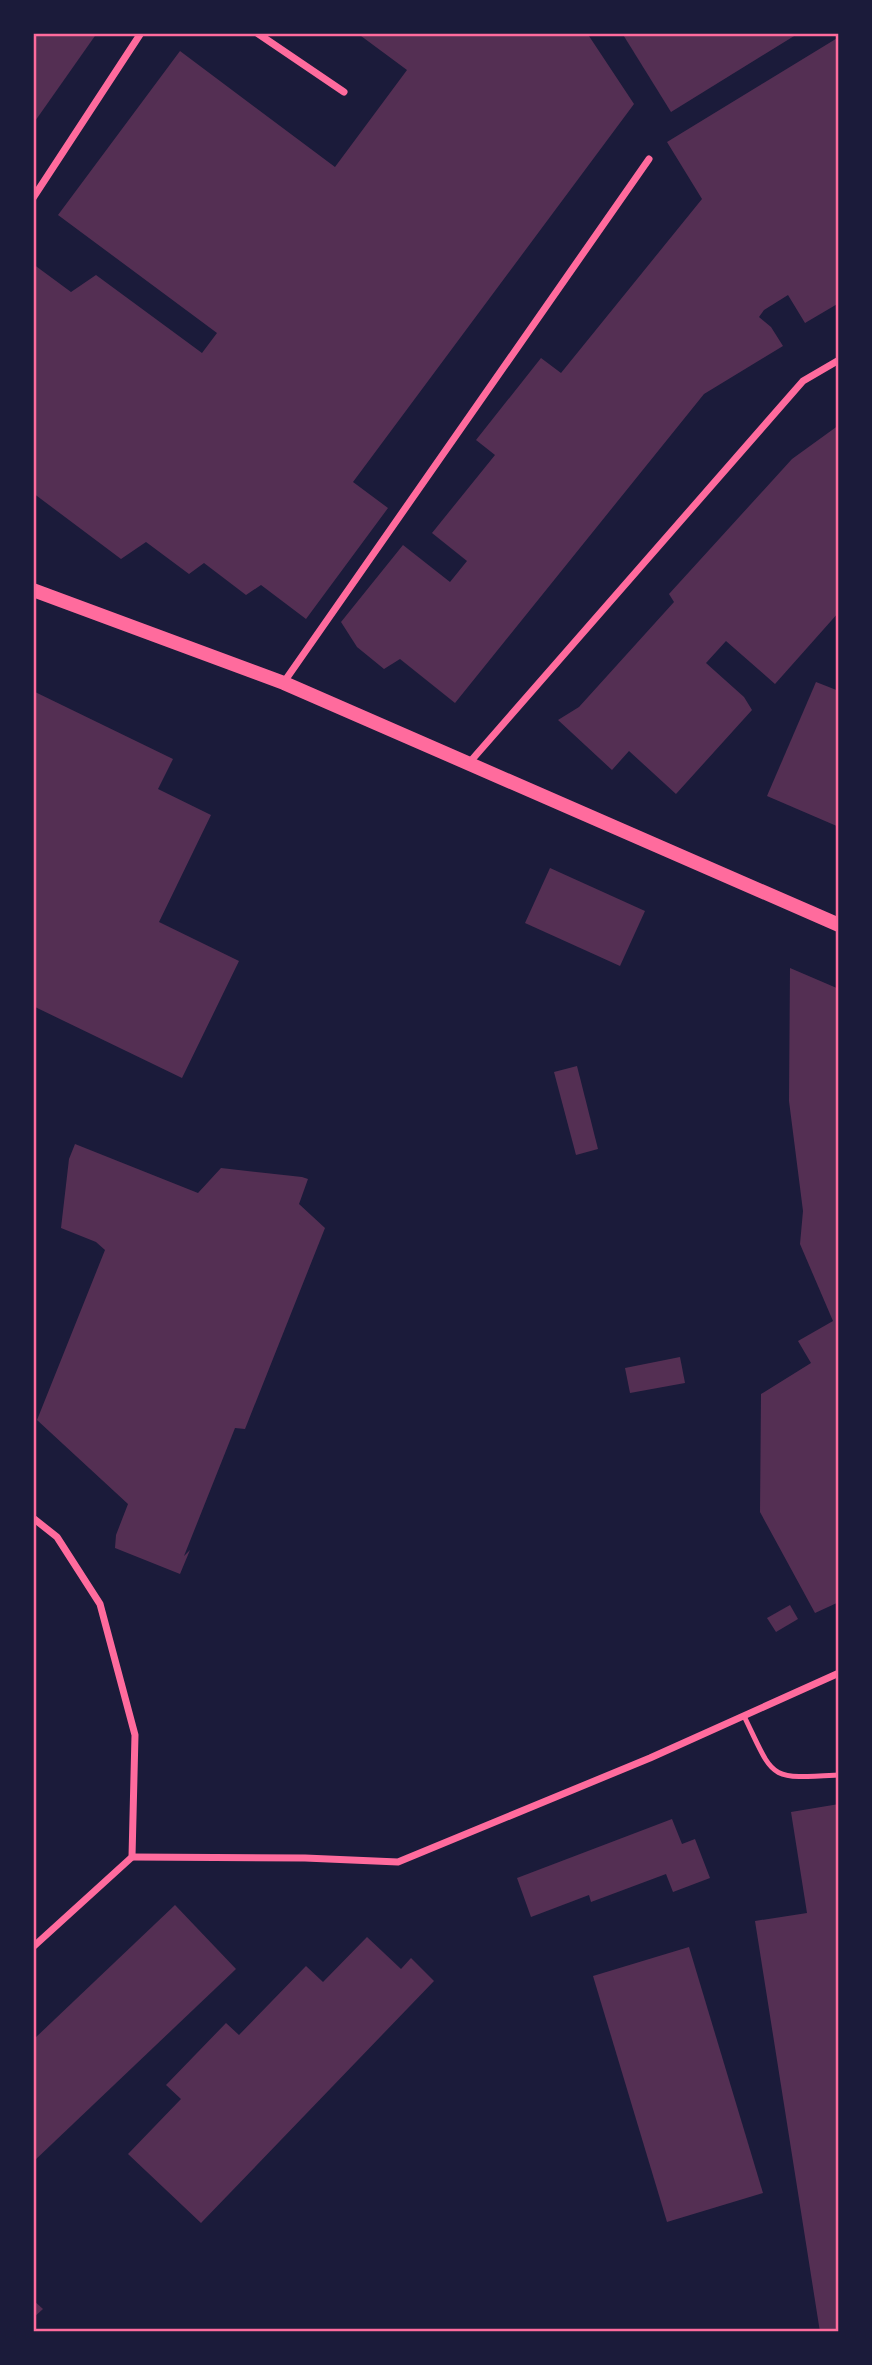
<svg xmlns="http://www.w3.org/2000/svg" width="872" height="2365" font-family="'Sofia Sans Condensed',sans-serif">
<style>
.building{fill:#542f53}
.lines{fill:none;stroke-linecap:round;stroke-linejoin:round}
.service{stroke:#ff6b9d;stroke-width:5}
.minor{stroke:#ff6b9d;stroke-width:7}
.secondary{stroke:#ff6b9d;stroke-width:14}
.neatline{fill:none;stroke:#ff6b9d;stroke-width:2.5}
</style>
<rect width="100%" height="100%" fill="#1b1b3a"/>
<!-- building -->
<g class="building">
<polygon points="33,33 97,33 33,124"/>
<polygon points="357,33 587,33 634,104 353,482 388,508 306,619 261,585 246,595 204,563 189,574 146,542 121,559 33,493 33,264 71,292 96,275 202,353 217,333 58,215 180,51 335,167 407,70"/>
<polygon points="622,33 799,33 671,112"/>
<polygon points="839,37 839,303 805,323 788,295 764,310 759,317 771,327 783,346 704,394 455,703 400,659 384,669 357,647 341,622 403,545 450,582 467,561 432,533 495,455 476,440 541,358 561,373 702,199 667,142"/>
<polygon points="839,425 839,612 775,684 726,641 706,663 744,697 752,710 676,794 629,751 612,770 558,720 579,707 674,602 669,594 792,459"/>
<polygon points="816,682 839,691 839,827 767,796"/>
<polygon points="33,691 173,759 158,789 211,815 159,922 239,961 182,1078 33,1006"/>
<polygon points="550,868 645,911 620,966 525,923"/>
<polygon points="790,968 839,989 839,1602 815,1613 760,1512 761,1394 811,1363 798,1341 833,1321 800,1244 803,1211 789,1101"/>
<polygon points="577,1066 598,1149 576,1155 554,1072"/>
<polygon points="75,1144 198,1193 221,1168 302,1177 308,1179 299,1204 325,1228 245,1429 235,1428 184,1556 190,1550 180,1574 115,1548 116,1535 128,1504 37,1420 105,1250 96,1242 61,1228 69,1159"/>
<polygon points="680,1357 685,1383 630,1393 625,1368"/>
<polygon points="790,1605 798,1619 776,1632 767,1618"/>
<polygon points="839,1804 839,2332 820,2332 755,1921 807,1913 791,1812"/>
<polygon points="672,1819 682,1844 695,1839 710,1878 673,1892 666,1874 591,1902 589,1895 531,1917 517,1878"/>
<polygon points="175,1905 236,1969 33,2162 33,2040"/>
<polygon points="367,1937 401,1969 411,1958 434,1981 201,2223 128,2154 181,2099 166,2085 226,2023 239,2035 306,1966 323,1982"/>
<polygon points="689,1947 763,2193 667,2222 593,1976"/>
<polygon points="33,2300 43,2309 33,2318"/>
</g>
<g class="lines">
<!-- service -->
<path class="service" d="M744,1716c31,64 23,63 95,59"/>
<!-- minor -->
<g class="minor">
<polyline points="257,33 344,92"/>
<polyline points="33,198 141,33"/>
<polyline points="284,682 649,159"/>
<polyline points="469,763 803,381 839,360"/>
<polyline points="33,1518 57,1537 100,1604 135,1735 132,1857 33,1947"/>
<polyline points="132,1857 305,1858 398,1862 650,1758 839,1673"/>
</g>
<!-- secondary -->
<polyline class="secondary" points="33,590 284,683 839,925"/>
</g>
<!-- border -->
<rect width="872" height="2365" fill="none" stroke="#1b1b3a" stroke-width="70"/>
<rect x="35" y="35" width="802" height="2295" class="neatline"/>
</svg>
